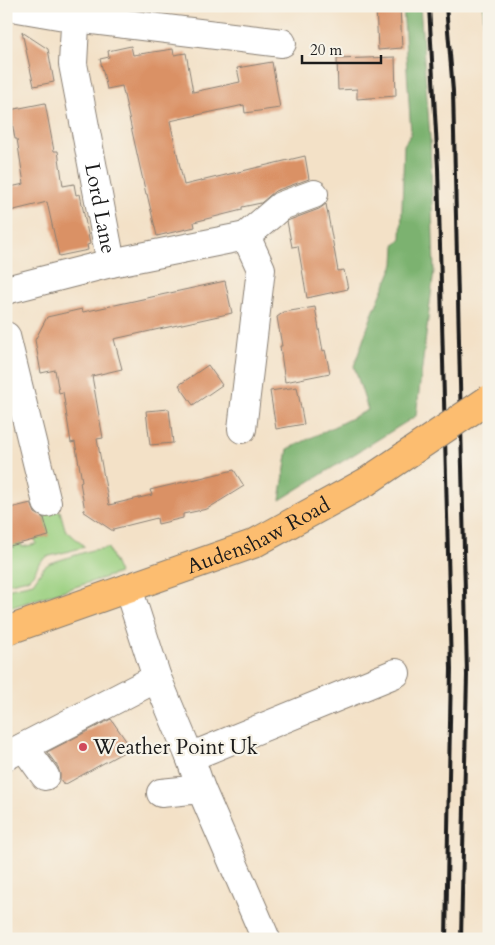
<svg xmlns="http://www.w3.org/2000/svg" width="495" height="945" font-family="Cardo,serif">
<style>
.green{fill:#9bd081;stroke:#5c764e}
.forest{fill:#7cb26f;stroke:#4c6746}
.building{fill:#da9165}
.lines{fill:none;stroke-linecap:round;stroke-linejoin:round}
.minor-casing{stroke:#887e72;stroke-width:30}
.major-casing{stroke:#887e72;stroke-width:30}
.minor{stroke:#fff;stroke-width:28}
.major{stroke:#fcbd6f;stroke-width:28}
.rail{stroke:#1c1c1c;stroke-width:4}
.major-bridge-casing{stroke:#887e72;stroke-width:30;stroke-linecap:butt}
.major-bridge{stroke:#fcbd6f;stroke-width:28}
.poi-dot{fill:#d1495b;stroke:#f7f3e8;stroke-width:2}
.labels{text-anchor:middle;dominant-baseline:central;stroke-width:4.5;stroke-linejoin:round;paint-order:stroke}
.street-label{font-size:21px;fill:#1c1c1c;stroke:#f7f3e8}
.poi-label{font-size:21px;fill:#1c1c1c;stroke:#f7f3e8;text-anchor:start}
</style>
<rect width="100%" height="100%" fill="#f7f3e8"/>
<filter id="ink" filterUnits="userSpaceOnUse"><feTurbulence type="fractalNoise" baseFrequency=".02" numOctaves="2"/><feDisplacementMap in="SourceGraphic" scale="10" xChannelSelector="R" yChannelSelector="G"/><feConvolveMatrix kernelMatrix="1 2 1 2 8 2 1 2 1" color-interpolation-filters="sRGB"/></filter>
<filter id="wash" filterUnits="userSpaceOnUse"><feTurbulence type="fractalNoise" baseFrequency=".0096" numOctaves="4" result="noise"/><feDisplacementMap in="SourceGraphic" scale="20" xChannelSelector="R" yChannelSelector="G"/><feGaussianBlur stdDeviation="1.12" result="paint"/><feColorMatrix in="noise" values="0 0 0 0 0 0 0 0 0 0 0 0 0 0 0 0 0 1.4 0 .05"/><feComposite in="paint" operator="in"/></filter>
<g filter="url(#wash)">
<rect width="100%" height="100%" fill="#f3e1c7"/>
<!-- green -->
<g class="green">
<polygon points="60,511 65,529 85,547 46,557 39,563 34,573 28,579 6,584 6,547 21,543 22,547 36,544 35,539 48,536 43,512"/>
<polygon points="108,548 119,573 6,609 6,589 33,583 44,567 50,563 92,550"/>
</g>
<!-- forest -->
<g class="forest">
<polygon points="403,6 420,6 430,138 434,271 416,416 280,500 288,449 368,410 354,366 372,315 394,264 395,245 401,239 404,145 411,134"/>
<polygon points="483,6 489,6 489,111"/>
</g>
<g id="blocks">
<!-- building -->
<g class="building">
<polygon points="376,6 400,6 402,48 378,50"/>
<polygon points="22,32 48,49 54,82 34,86"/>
<polygon points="131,46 133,55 173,49 174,55 186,53 193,92 240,82 237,68 272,62 280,108 245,113 244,105 170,121 184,185 305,156 309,179 275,191 261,203 242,207 242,210 194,222 195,227 157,236 147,194 146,194 122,86 107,89 100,59 109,57 108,51"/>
<polygon points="395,57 396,96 357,99 357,89 338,90 337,59"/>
<polygon points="45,103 54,151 58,151 63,186 74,184 76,195 80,194 90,244 87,245 88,250 59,256 47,202 6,212 6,188 24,184 17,139 15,139 10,110"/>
<polygon points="326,204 338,271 344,270 348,289 307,298 298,246 292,247 287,221 319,209"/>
<polygon points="225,281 232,313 114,339 122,369 92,376 103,438 97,439 109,505 152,495 150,490 234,470 244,486 207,509 183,514 183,518 158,524 157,518 113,529 113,531 83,511 85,511 80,482 82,481 75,442 71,443 63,392 59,393 55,370 41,373 35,340 47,317 82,309 83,312"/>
<polygon points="315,307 323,351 325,350 330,373 285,382 280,346 282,346 277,317 284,312"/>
<polygon points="208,365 222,385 193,405 179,385"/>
<polygon points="297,387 304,424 276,429 270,391"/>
<polygon points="169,409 173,443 150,445 146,411"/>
<polygon points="31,503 35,513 44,518 49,536 6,547 6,509"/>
<polygon points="111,719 131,748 64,785 60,779 60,774 58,767 47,752"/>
</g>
</g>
</g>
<g filter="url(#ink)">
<use href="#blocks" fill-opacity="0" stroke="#887e72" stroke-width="1"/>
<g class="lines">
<!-- minor casing -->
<g class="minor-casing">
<g id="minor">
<polyline points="6,6 76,18 282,43"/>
<path id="s1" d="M76,6l-3,58 38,199 135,-27 15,33 -19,160"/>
<polyline points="246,236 281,206 314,194"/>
<polyline points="6,290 111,263"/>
<polyline points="6,336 47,503"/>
<polyline points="128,588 157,678 190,757 201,789 266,939"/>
<polyline points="24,747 45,776"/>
<polyline points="6,756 157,678"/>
<polyline points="190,757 396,673"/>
<polyline points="161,793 201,789"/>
</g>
</g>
<!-- major casing -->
<g class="major-casing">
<g id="major">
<path id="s2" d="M6,631l247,-87 113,-62"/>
</g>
</g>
<!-- minor -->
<use href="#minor" class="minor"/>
<!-- major -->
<use href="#major" class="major"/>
<!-- rail -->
<g class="rail">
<polyline points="429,6 438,168 451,669 446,939"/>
<polyline points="446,6 453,91 467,675 461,939"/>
</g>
<!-- major-bridge casing -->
<g class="major-bridge-casing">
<polyline id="major-bridge" points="366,482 489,399"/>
</g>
<!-- major-bridge -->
<use href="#major-bridge" class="major-bridge"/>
</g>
</g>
<!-- markers -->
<circle class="poi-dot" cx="83" cy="747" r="5"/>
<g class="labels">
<!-- street labels -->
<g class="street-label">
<text stroke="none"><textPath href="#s1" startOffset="205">Lord Lane</textPath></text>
<text stroke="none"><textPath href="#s2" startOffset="270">Audenshaw Road</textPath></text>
</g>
<!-- poi labels -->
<g class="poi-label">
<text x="93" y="747">Weather Point Uk</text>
</g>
</g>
<!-- margin -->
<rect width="495" height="945" fill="none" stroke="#f7f3e8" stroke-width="25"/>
<!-- scale -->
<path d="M302 55v8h79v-8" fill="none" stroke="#1c1c1c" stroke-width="2.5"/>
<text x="310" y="55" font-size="15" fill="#1c1c1c" stroke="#f7f3e8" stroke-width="4" paint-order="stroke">20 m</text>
</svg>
